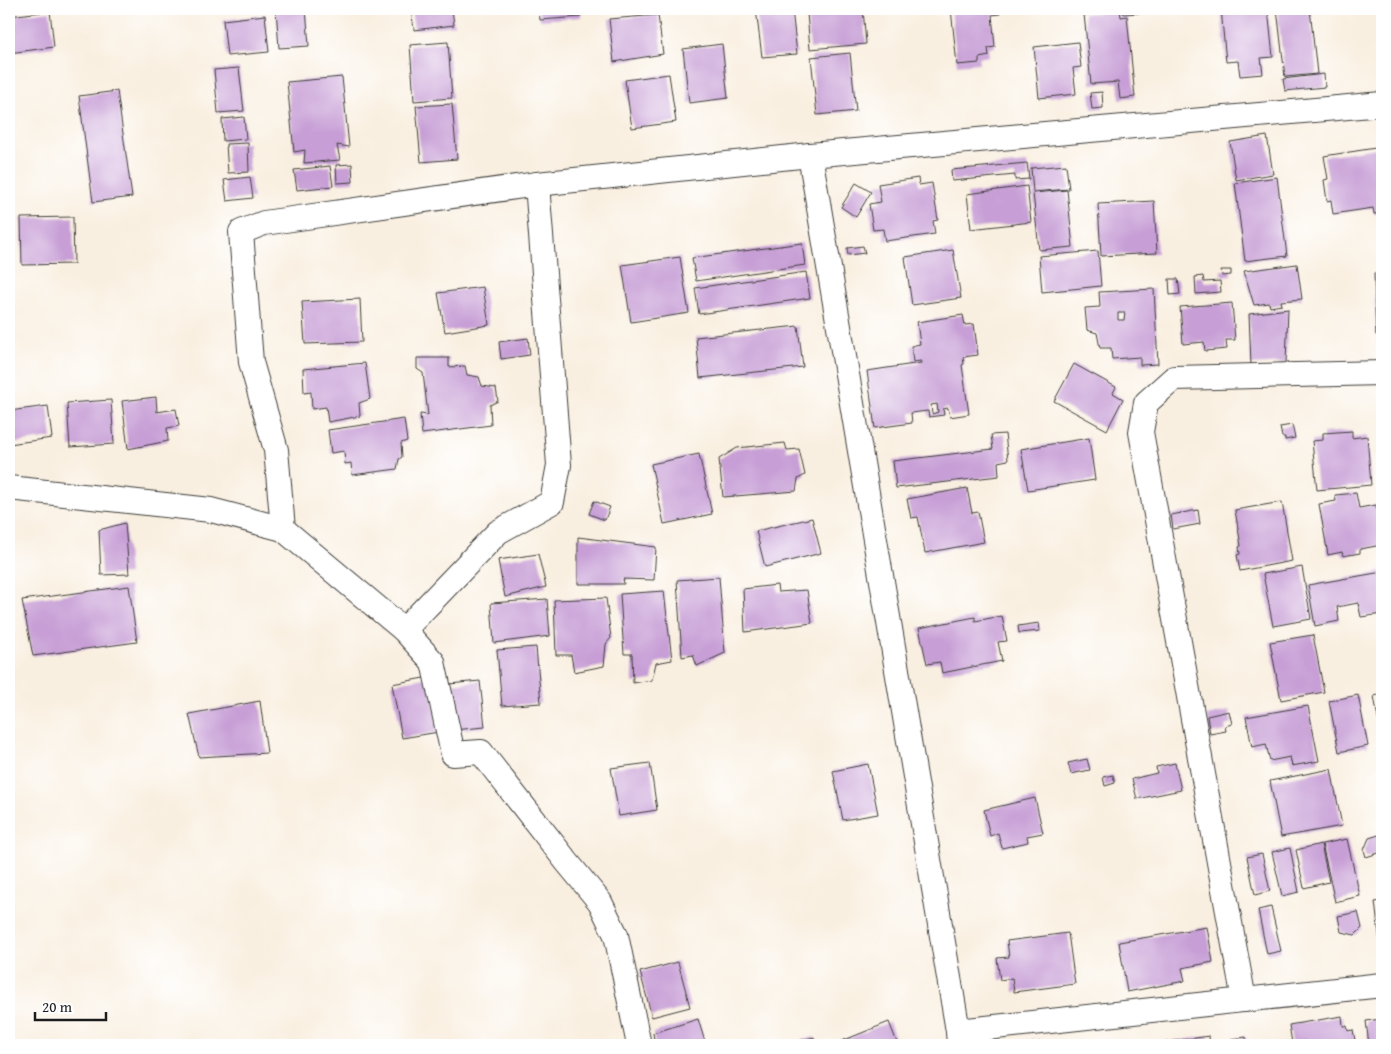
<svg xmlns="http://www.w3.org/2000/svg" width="1391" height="1054" font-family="'Gentium Book Plus',serif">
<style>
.building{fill:#c79fd6;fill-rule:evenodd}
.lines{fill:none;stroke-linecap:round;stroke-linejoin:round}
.minor-casing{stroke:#3d3c39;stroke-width:26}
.minor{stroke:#fff;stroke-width:24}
</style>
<rect width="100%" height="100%" fill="#fff"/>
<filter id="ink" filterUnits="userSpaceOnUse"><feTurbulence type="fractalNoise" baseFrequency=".02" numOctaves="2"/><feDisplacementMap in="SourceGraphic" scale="10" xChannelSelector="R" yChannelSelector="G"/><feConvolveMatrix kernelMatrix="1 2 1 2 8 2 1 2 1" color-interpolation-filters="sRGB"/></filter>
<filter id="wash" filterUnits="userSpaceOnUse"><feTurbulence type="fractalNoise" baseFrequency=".0096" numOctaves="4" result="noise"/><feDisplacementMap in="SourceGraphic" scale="20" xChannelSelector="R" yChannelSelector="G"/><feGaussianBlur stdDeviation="1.12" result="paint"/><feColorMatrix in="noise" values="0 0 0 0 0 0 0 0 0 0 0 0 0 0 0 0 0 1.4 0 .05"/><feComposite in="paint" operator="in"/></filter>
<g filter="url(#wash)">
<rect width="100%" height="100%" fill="#f9efe0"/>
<g id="blocks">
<!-- building -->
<g class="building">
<polygon points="276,9 306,9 309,46 279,48"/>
<polygon points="411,9 452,9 454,25 414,30"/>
<polygon points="539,9 581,9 581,17 540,20"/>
<polygon points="756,9 792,9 797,54 762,57"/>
<polygon points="863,9 866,44 810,49 807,13"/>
<polygon points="951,9 1000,9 1000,14 992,15 995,47 988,48 989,56 979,58 979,63 957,65"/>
<polygon points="1079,9 1095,9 1095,10 1079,12"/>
<polygon points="1122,9 1138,9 1139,13 1123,14"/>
<polygon points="1221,9 1268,9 1273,57 1261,58 1263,74 1240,76 1238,61 1226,62"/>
<polygon points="1277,9 1310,9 1317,74 1285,77"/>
<polygon points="1120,10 1121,17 1127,16 1135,97 1120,99 1118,82 1091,84 1084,14"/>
<polygon points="50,11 54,47 9,53 9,16"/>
<polygon points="265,15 269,52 227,56 223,20"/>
<polygon points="658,15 663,54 614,62 609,19"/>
<polygon points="448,42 452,98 414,101 410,45"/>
<polygon points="1078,42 1081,67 1073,68 1076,94 1039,98 1034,47"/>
<polygon points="722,44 728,98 689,103 683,49"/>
<polygon points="850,53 856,111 817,115 811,57"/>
<polygon points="239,68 244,111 218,113 214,70"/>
<polygon points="669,74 676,122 632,128 625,80"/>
<polygon points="1324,74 1325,87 1285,91 1283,79"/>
<polygon points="342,77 349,147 337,145 340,160 304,163 305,150 294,152 287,82"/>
<polygon points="117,91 132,197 93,202 79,96"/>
<polygon points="1102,92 1103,108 1092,109 1090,93"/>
<polygon points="452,104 457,159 421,162 416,106"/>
<polygon points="244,117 246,139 223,141 222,119"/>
<polygon points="1267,136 1273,174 1236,180 1230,142"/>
<polygon points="248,143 249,172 228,173 226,144"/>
<polygon points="1382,147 1382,213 1374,214 1373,208 1333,214 1331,200 1327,201 1324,180 1328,179 1324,156"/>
<polygon points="1027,163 1029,179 1015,180 1015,175 952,181 951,170"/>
<polygon points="352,164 353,182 337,183 336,165"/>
<polygon points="1066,165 1069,189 1033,192 1031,168"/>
<polygon points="330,166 333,186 297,190 294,170"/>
<polygon points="250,177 253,198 227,201 224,180"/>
<polygon points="1277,177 1287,256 1245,261 1235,183"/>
<polygon points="918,178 919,185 932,183 938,220 933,221 935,234 885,241 883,229 873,230 869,204 881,202 878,184"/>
<polygon points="856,183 871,192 856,217 841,207"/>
<polygon points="1027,186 1031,222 971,229 967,194"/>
<polygon points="1067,190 1073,247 1039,250 1033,193"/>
<polygon points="1154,201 1157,253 1101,256 1098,204"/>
<polygon points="73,217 74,264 22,265 21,218"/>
<polygon points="802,243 805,265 696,281 692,258"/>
<polygon points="863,246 865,253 848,255 847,248"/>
<polygon points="953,250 961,298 912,305 905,257"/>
<polygon points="1098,251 1101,286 1042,292 1039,256"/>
<polygon points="680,257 689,313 631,322 622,265"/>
<polygon points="1297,264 1302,299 1281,301 1282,305 1270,307 1269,303 1254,305 1244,271"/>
<polygon points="1221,270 1231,270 1231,275 1222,276"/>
<polygon points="806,272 810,298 699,314 695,288"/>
<polygon points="1382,272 1382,334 1376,335 1374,273"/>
<polygon points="1203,276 1204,282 1220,281 1221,292 1196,294 1195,277"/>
<polygon points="1169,279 1178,279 1180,294 1170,295"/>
<polygon points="483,287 489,325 445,332 438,293"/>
<path d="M1154,289l4,75 -18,1v-8l-28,2 -1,-11h-11l-3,-15 -10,-3 -2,-22 15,-1 -1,-15zM1118,313h7l-1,7h-6z"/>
<polygon points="360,299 362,342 305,344 302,302"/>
<polygon points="1232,303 1235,340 1226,340 1227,349 1205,351 1204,342 1183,344 1180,307"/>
<polygon points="1288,309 1286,363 1251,365 1249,314"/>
<path d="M963,315l2,10 9,-1 4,31 -15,2 1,7 -2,1 7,49 -19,3 -2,-9 -5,1 1,6 -15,2 -1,-6 -17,2 1,10 -37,5 -8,-57 54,-8v-2l-8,1 -2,-16 9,-2 -3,-22zM937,404l1,8 -6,2 -1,-9z"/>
<polygon points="798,326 803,367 700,378 696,337"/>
<polygon points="528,338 530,355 501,359 499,342"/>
<polygon points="417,358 449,358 449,367 465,366 467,375 479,377 482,386 496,388 498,401 490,405 491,425 422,434 420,414 428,415 423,373 417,369"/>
<polygon points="365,363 370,399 359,403 360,416 328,422 326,407 312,409 311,392 304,393 303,369"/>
<polygon points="1074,364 1116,387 1113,393 1123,399 1107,430 1054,401"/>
<polygon points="156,397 157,412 176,409 179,426 167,428 168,441 128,449 122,401"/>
<polygon points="111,400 114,444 70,447 67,403"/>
<polygon points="48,406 52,438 9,444 9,411"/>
<polygon points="404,419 407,441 401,443 402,457 399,459 397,469 352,475 351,463 345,464 344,451 331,453 328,430"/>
<polygon points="1292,425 1295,438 1285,440 1285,437 1282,437 1280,427"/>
<polygon points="1352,431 1352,438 1367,436 1371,485 1317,490 1312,441 1323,440 1323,433"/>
<polygon points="1005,434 1008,460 998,462 999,476 896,488 893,461 993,449 991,435"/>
<polygon points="1089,438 1095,480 1028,490 1021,449"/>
<polygon points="785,443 787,450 799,449 805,475 798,479 796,491 723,497 719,459 737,448"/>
<polygon points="699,454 712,514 664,524 651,464"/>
<polygon points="967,488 972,513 978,512 984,542 925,553 918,517 911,518 907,499"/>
<polygon points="1356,493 1359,508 1376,505 1382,545 1360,549 1360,553 1343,556 1342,552 1328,555 1319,504 1336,501 1335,495"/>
<polygon points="594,501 610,507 605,520 589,514"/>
<polygon points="1282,502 1292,561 1240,571 1237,555 1240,554 1239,547 1241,546 1235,510"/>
<polygon points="1198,510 1200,524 1173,529 1171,515"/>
<polygon points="812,518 821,553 765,567 756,531"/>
<polygon points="125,523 129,574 101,575 99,530"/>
<polygon points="578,537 656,547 654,580 623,579 624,584 578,584"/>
<polygon points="538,554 546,587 505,597 498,560"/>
<polygon points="1302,567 1311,619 1273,626 1263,574"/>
<polygon points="1382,572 1382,614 1361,617 1358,603 1337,607 1339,621 1315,626 1308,585"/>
<polygon points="719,577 725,653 697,666 693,655 682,657 677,580"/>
<polygon points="777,585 778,592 807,590 812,623 745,632 743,589"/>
<polygon points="129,586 137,642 33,656 22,600"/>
<polygon points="664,591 672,660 656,663 652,680 633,683 632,654 624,654 620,594"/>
<polygon points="606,598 611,638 606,644 604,666 574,672 571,655 556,655 554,600"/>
<polygon points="547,599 550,636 494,643 491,603"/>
<polygon points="1002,616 1007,641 998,642 1002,661 942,673 940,662 927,664 919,628 975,617 975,621"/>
<polygon points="1039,623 1040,631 1019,633 1018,626"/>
<polygon points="1313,635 1324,692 1281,700 1270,642"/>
<polygon points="536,647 541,703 502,706 497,650"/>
<polygon points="429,677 439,732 402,738 392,684"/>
<polygon points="480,681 485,727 453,730 449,684"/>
<polygon points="1382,694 1382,735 1381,735 1374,696"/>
<polygon points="1358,695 1368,746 1339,752 1329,701"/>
<polygon points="260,701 267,753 199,757 189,714"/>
<polygon points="1308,706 1319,761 1292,766 1290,757 1270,761 1266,744 1252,747 1246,717"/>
<polygon points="1229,711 1232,724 1225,726 1226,731 1210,734 1207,716"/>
<polygon points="1087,759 1090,770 1071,774 1068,763"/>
<polygon points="650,763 657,810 619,816 611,768"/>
<polygon points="1175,763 1181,790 1137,799 1132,779 1157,773 1156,767"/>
<polygon points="868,764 878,814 843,820 833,771"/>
<polygon points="1331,769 1342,826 1281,837 1270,781"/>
<polygon points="1113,775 1115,783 1105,786 1103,777"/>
<polygon points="1035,798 1043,833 1027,836 1028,842 1002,848 998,833 990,836 984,810"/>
<polygon points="1382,834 1382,852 1366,857 1364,850 1369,838"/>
<polygon points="1347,839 1360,896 1335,902 1322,844"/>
<polygon points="1321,844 1329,882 1304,888 1296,850"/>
<polygon points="1290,848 1299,892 1282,896 1272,852"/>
<polygon points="1262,854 1270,891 1255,895 1247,857"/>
<polygon points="1382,901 1382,951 1381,951 1375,902"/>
<polygon points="1271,907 1281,951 1267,954 1258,910"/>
<polygon points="1358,912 1362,928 1355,935 1341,932 1338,916"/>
<polygon points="1207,927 1213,962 1182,968 1185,981 1127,992 1119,942"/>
<polygon points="1068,933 1075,984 1014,992 1012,978 1000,980 997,958 1009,957 1007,941"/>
<polygon points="678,962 690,1007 652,1017 640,972"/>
<polygon points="1342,1016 1343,1026 1347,1026 1348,1031 1353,1030 1356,1045 1305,1045 1305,1041 1292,1043 1289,1025"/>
<polygon points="698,1019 706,1045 655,1045 653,1033"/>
<polygon points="1382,1019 1382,1045 1369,1045 1366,1021"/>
<polygon points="889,1022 898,1045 832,1045"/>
<polygon points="1209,1036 1210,1045 1162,1045 1161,1043"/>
<polygon points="814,1037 817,1045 791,1045 790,1043"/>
<polygon points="1246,1037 1247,1045 1232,1045 1231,1039"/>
<polygon points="1080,1041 1081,1045 1060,1045 1060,1044"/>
<polygon points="1040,1042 1040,1045 1028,1045 1028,1044"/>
</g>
</g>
</g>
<g filter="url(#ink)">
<use href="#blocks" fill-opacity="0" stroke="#3d3c39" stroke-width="1"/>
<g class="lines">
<!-- minor casing -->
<g class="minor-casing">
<g id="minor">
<polyline points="810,155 958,1031 959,1045"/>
<polyline points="9,488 211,510 283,529 404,630 433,662 453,754 481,752 567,862 600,902 616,935 639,1045"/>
<polyline points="283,529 276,450 251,362 241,232 264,223 537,184 810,155 1382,104"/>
<polyline points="404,630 498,532 552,502 559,465 537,184"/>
<polyline points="1244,1000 1141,432 1146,403 1174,378 1382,373"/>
<polyline points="958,1031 1382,985"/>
</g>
</g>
<!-- minor -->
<use href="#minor" class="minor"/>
</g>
</g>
<!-- margin -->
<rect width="1391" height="1054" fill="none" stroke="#fff" stroke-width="30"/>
<!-- scale -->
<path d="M35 1012v8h71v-8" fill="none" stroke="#1c1c1c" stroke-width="2.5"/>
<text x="42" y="1012" font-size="15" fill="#1c1c1c" stroke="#ffffff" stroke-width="4" paint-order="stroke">20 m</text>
</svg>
